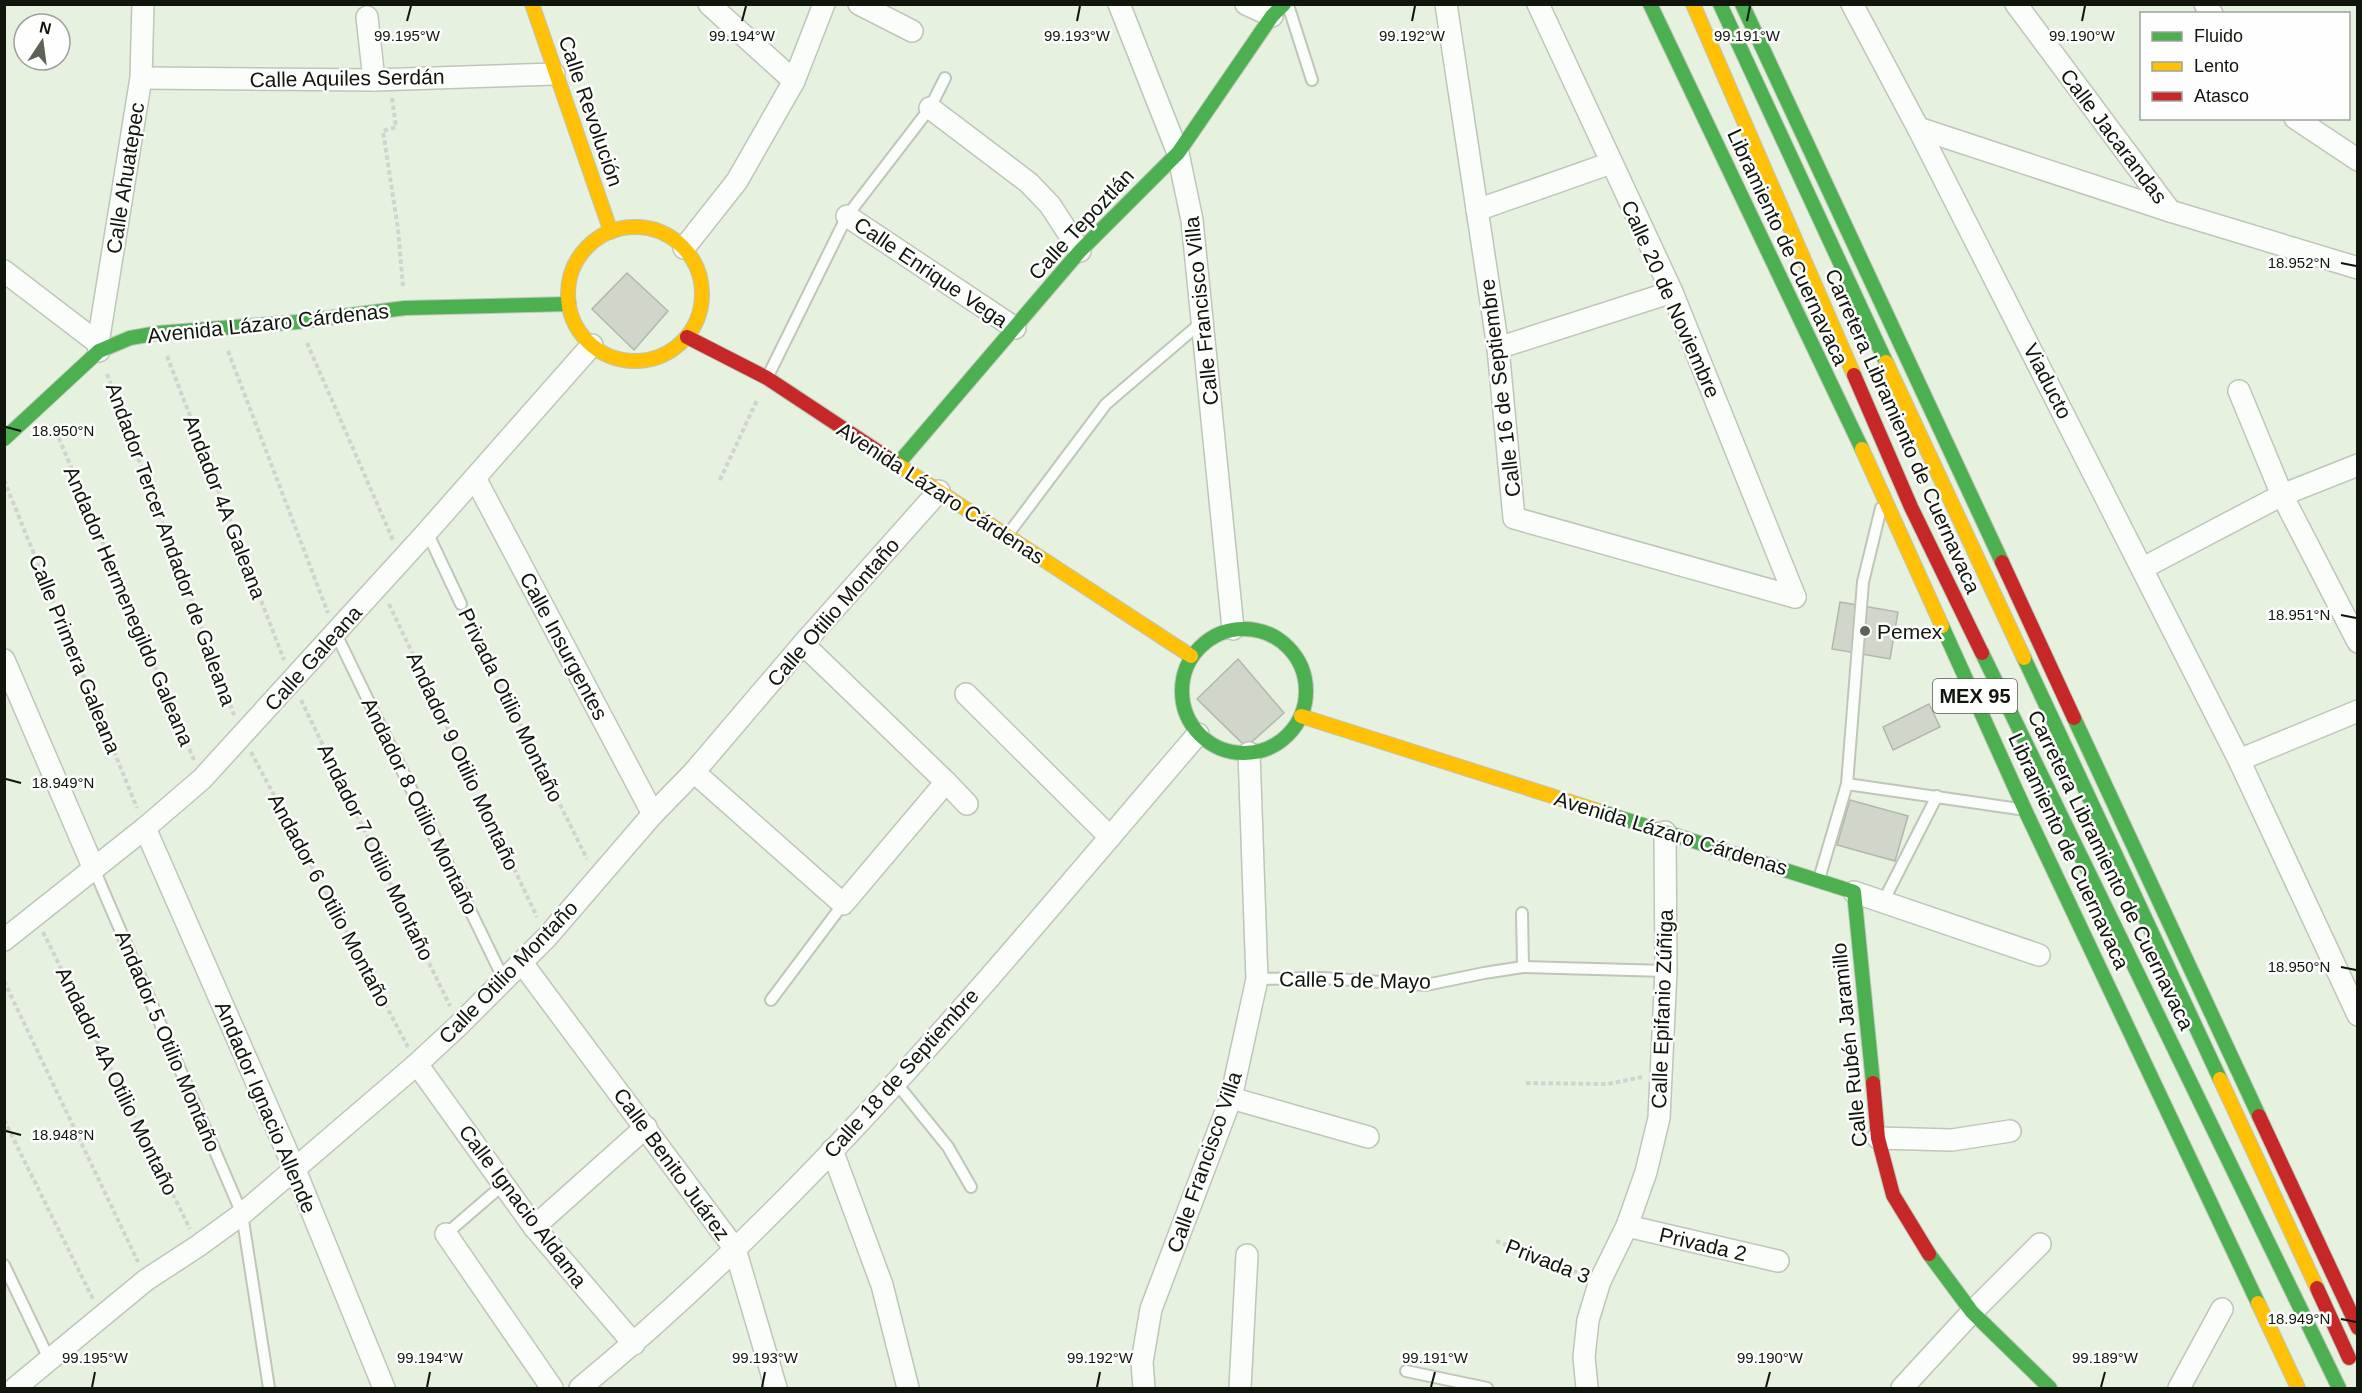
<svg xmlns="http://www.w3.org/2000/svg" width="2362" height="1393" font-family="Arial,sans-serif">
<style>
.building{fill:#d0d7ca;stroke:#b1b8ab;stroke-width:1.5}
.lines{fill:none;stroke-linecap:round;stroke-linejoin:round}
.lane-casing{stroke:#bec6b8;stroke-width:14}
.street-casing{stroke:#bec6b8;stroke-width:24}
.fast-casing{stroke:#bec6b8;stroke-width:16}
.slow-casing{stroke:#bec6b8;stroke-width:16}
.jam-casing{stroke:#bec6b8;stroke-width:16}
.path{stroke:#d1d3cf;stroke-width:4;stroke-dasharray:4.5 3;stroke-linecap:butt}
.lane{stroke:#fbfdfa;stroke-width:10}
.street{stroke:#fbfdfa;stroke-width:21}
.fast{stroke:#4caf50;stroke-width:14}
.slow{stroke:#ffc107;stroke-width:14}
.jam{stroke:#c62828;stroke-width:14}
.ticks{fill:none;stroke:#10160b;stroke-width:2}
.poi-dot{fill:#5b6356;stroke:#fefefe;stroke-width:2}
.labels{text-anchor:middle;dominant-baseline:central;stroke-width:5;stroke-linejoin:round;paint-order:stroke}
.shield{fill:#fefefe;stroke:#575c54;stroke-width:1.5}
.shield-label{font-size:20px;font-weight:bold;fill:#10160b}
.street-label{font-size:21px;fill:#10160b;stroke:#fefefe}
.poi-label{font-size:21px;fill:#10160b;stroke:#fefefe;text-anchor:start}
.ticks-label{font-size:15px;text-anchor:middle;fill:#10160b;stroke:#fefefe;stroke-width:5;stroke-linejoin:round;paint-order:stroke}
</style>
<rect width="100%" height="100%" fill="#e7f1e0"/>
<!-- building -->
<g class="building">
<polygon points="627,273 668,311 634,350 592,309"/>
<polygon points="1840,602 1898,612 1890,659 1832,649"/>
<polygon points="1238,659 1284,713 1246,747 1197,699"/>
<polygon points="1929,704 1940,727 1893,750 1883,727"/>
<polygon points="1850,800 1908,816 1895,861 1837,845"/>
</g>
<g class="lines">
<!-- lane casing -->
<g class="lane-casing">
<g id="lane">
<polyline points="1288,5 1312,80"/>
<polyline points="767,378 847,216 930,108 945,78"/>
<polyline points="427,532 461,604"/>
<polyline points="1006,537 1106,404 1203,321"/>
<polyline points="335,632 504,980"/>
<polyline points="1847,784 2019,809"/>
<polyline points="94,869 242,1214 269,1388"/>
<polyline points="1819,879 1847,784 1863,582 1881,508"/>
<polyline points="1884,900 1937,796"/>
<polyline points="1522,913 1523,967"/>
<polyline points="1257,979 1322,978 1426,985 1484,973 1523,967 1666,971"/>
<polyline points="771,1000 843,904"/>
<polyline points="897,1084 948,1147 971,1187"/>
<polyline points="446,1234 504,1184"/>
<polyline points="4,1265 50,1361"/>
<polyline points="1406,1371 1487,1388"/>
</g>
</g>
<!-- street casing -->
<g class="street-casing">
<g id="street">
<polyline points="709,4 794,81"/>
<polyline points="859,4 912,31"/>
<polyline points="1119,4 1178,153 1192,220 1233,629"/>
<polyline points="1246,4 1272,16"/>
<polyline points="1446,4 1498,348 1514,518 1795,597"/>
<polyline points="1538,4 1672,292 1795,597"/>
<polyline points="1852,4 1918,128 2239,760 2358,1015"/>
<polyline points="2016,4 2170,211"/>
<polyline points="2205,4 2212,14"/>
<polyline points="367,17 374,80"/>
<polyline points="141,78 374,80 554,74"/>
<polyline points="930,108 1029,183 1050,205 1080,251"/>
<polyline points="2295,118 2358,160"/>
<polyline points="1918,128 2170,211 2358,268"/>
<polyline points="1477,210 1611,163"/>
<polyline points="847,216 1015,328"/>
<polyline points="684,248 737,181 794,81 824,4"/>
<polyline points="4,271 98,343"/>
<polyline points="1498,348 1672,292"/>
<polyline points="99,351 98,343 141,78 143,4"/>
<polyline points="2239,391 2282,495 2358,642"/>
<polyline points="475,478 653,814"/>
<polyline points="2143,568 2282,495 2358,465"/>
<polyline points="803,644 946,782 967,804"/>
<polyline points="4,660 94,869"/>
<polyline points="966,694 1110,837"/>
<polyline points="2239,760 2358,711"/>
<polyline points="694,772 843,904 946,782"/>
<polyline points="145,828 295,1170 384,1388"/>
<polyline points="1854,892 2039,955"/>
<polyline points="4,940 145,828 202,779 427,532 592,345"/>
<polyline points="522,963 735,1249 776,1388"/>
<polyline points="417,1064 534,1227 634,1344"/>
<polyline points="1231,1098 1368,1137"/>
<polyline points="1878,1138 1952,1140 2010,1131"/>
<polyline points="832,1150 882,1285 908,1388"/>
<polyline points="1627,1226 1778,1261"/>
<polyline points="534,1227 646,1127"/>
<polyline points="446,1234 552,1388"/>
<polyline points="15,1388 146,1280 198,1246 242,1214 417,1064 459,1025 547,937 653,814 694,772 803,644 939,491"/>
<path d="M580,1388c232,-190 423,-427 618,-654"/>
<polyline points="1144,1388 1142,1362 1151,1309 1231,1098 1257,979 1249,753"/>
<polyline points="1240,1388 1247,1255"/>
<polyline points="1587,1388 1584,1357 1588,1320 1600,1281 1627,1226 1646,1172 1659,1118 1666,971 1665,832"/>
<polyline points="1902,1388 1972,1312 2040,1244"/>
<polyline points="2179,1388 2222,1309"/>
</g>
</g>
<!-- fast casing -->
<g class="fast-casing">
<g id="fast">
<polyline points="1650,4 1862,449"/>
<polyline points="1720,4 1886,362"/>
<polyline points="1742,4 2002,562"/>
<polyline points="4,439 99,351 130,338 158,333 297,322 405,308 569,304"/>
<polyline points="897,465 1080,251 1178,153 1272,16 1284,4"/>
<polyline points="1942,626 2025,810 2258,1303"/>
<circle cx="1244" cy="691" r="62"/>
<polyline points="1982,653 2339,1388"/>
<polyline points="2024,658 2220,1079"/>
<polyline points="2074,718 2259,1116"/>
<polyline points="1599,811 1854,892 1873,1083"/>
<polyline points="1929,1254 1972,1312 2050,1388"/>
</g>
</g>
<!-- slow casing -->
<g class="slow-casing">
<g id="slow">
<polyline points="532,4 611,232"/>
<polyline points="1693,4 1854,375"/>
<circle cx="635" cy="294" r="67"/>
<polyline points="1886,362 2024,658"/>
<polyline points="1862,449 1942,626"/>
<polyline points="894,462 1191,656"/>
<polyline points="1301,716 1599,811"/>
<polyline points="2220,1079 2317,1288"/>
<polyline points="2258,1303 2298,1388"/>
</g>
</g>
<!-- jam casing -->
<g class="jam-casing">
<g id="jam">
<polyline points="687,337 767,378 894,462"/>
<polyline points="1854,375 1911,507 1982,653"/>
<polyline points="2002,562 2074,718"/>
<polyline points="1873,1083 1878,1138 1893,1195 1929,1254"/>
<polyline points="2259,1116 2358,1328"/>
<polyline points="2317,1288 2349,1358"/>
</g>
</g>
<!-- path -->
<g class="path">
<polyline points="392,98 396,127 383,131 398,229 403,286"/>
<polyline points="307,343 393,540"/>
<polyline points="228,351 328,613"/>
<polyline points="167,356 284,660"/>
<polyline points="107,374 234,715"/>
<polyline points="53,424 194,760"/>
<polyline points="4,480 137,808"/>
<polyline points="720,480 757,400"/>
<polyline points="389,604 537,917"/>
<polyline points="467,616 587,859"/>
<polyline points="301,700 450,1006"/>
<polyline points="251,752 408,1047"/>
<polyline points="43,932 190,1229"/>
<polyline points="4,981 138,1262"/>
<polyline points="1526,1083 1608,1084 1642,1077"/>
<polyline points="4,1120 93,1299"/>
<polyline points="1496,1241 1582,1274"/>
</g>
<!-- lane -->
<use href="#lane" class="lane"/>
<!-- street -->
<use href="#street" class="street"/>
<!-- fast -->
<use href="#fast" class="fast"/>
<!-- slow -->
<use href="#slow" class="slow"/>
<!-- jam -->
<use href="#jam" class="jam"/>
</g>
<!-- ticks -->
<path class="ticks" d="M407,21l4,-15M742,21l4,-15M1077,21l3,-15M1412,21l3,-15M1747,21l3,-15M2082,21l3,-15M2341,263l15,3M6,427l15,4M2341,615l15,3M6,779l15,4M2341,967l15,3M6,1131l15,4M2341,1319l15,3M92,1387l3,-15M427,1387l3,-15M762,1387l3,-15M1097,1387l3,-15M1431,1387l4,-15M1766,1387l4,-15M2101,1387l4,-15"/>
<!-- markers -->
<circle class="poi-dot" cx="1865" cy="631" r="6"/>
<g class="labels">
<!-- shield labels -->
<rect class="shield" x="1933" y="679" width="84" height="34" rx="4.5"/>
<g class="shield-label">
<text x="1975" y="696">MEX 95</text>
</g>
<!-- street labels -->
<g class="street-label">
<text transform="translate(347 78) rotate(-1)">Calle Aquiles Serdán</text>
<text transform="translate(591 111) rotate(71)">Calle Revolución</text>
<text transform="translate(2114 136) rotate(53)">Calle Jacarandas</text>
<text transform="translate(125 178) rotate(-81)">Calle Ahuatepec</text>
<text transform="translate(1081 224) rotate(-47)">Calle Tepoztlán</text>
<text transform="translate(1788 247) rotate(65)">Libramiento de Cuernavaca</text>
<text transform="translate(931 272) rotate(34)">Calle Enrique Vega</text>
<text transform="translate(1671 299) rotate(66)">Calle 20 de Noviembre</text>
<text transform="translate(1201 311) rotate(-96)">Calle Francisco Villa</text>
<text transform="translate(268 323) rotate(-6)">Avenida Lázaro Cárdenas</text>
<text transform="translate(2048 381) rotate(63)">Viaducto</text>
<text transform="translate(1500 388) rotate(-97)">Calle 16 de Septiembre</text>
<text transform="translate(1903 431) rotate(66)">Carretera Libramiento de Cuernavaca</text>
<text transform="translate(941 493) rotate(33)">Avenida Lázaro Cárdenas</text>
<text transform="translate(225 507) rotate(69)">Andador 4A Galeana</text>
<text transform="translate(171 544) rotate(70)">Andador Tercer Andador de Galeana</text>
<text transform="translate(129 606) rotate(67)">Andador Hermenegildo Galeana</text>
<text transform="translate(833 612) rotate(-49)">Calle Otilio Montaño</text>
<text transform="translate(564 646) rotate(62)">Calle Insurgentes</text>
<text transform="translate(75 654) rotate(68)">Calle Primera Galeana</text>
<text transform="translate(313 658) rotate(-48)">Calle Galeana</text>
<text transform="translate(511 705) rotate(64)">Privada Otilio Montaño</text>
<text transform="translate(463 761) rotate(65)">Andador 9 Otilio Montaño</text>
<text transform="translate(420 806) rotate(64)">Andador 8 Otilio Montaño</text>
<text transform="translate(1671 833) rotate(17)">Avenida Lázaro Cárdenas</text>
<text transform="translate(2069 851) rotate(65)">Libramiento de Cuernavaca</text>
<text transform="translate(376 852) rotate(64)">Andador 7 Otilio Montaño</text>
<text transform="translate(2111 870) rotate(64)">Carretera Libramiento de Cuernavaca</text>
<text transform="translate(330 900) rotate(62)">Andador 6 Otilio Montaño</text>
<text transform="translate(508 972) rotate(-46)">Calle Otilio Montaño</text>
<text transform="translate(1355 980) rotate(1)">Calle 5 de Mayo</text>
<text transform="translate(1662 1009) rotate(-88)">Calle Epifanio Zúñiga</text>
<text transform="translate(168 1041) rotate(67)">Andador 5 Otilio Montaño</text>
<text transform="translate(1849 1045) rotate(-96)">Calle Rubén Jaramillo</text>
<text transform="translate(901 1073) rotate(-48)">Calle 18 de Septiembre</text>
<text transform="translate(117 1081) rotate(64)">Andador 4A Otilio Montaño</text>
<text transform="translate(266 1107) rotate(67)">Andador Ignacio Allende</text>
<text transform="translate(1204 1162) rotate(-71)">Calle Francisco Villa</text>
<text transform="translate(672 1164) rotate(54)">Calle Benito Juárez</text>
<text transform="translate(523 1206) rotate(53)">Calle Ignacio Aldama</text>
<text transform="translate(1703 1244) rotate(13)">Privada 2</text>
<text transform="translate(1548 1261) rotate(21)">Privada 3</text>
</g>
<!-- poi labels -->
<g class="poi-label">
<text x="1877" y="631">Pemex</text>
</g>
</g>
<g class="ticks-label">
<text x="407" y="41">99.195°W</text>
<text x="742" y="41">99.194°W</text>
<text x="1412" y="41">99.192°W</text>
<text x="2082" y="41">99.190°W</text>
<text x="1077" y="41">99.193°W</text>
<text x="1747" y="41">99.191°W</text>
<text x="2299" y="268">18.952°N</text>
<text x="63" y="436">18.950°N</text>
<text x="2299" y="620">18.951°N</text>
<text x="63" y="788">18.949°N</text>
<text x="2299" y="972">18.950°N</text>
<text x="63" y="1140">18.948°N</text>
<text x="2299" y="1324">18.949°N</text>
<text x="95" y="1363">99.195°W</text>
<text x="430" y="1363">99.194°W</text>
<text x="765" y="1363">99.193°W</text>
<text x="1100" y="1363">99.192°W</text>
<text x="1435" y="1363">99.191°W</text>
<text x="1770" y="1363">99.190°W</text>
<text x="2105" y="1363">99.189°W</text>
</g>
<!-- border -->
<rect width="2362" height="1393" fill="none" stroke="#10160b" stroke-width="12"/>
<!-- legend -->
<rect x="2140" y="12" width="210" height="108" fill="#fefefe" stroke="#9fa19d" stroke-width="1.5"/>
<rect x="2152" y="32" width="30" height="9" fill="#4caf50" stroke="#9fa19d" stroke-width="1.5"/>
<text x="2194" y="42" font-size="18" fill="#10160b">Fluido</text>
<rect x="2152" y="62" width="30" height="9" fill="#ffc107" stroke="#9fa19d" stroke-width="1.5"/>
<text x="2194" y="72" font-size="18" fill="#10160b">Lento</text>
<rect x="2152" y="92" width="30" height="9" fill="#c62828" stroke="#9fa19d" stroke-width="1.5"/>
<text x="2194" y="102" font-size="18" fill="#10160b">Atasco</text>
<!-- north arrow -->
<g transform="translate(42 42) rotate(13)"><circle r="28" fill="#fefefe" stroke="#9fa19d" stroke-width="1.5"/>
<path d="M0-4.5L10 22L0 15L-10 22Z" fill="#5b6356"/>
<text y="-9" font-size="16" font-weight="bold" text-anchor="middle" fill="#10160b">N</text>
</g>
</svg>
